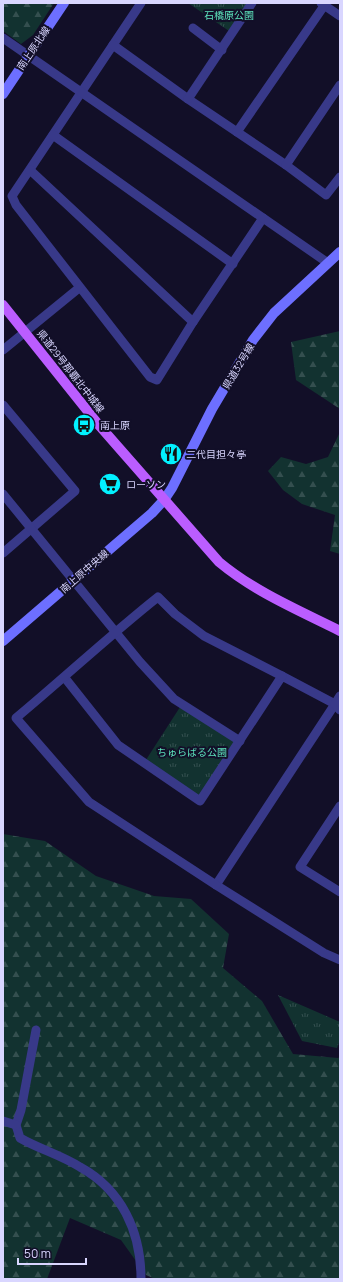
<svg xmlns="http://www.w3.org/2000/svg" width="343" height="1282" font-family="Manrope,'Noto Sans JP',sans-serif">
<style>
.forest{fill:url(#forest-firs)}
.park{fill:url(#park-tufts)}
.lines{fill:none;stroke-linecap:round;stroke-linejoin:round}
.street{stroke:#383989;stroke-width:9}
.secondary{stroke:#6d6fff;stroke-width:10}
.primary{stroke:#bb5dff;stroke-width:10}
.labels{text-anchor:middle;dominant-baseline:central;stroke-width:4;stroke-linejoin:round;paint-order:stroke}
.park-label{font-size:10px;fill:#5de4bd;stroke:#120f28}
.street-label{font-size:10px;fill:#d9d6ff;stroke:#120f28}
.poi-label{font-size:10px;fill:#d9d6ff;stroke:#120f28;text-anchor:start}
</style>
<defs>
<pattern id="forest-firs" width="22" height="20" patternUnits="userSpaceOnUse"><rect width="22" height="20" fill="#123230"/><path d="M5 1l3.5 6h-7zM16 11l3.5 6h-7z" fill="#344f4f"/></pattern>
<pattern id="park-tufts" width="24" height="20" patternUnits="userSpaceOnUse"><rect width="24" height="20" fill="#123230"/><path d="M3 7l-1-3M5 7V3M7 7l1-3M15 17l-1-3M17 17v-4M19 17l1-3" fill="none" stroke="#344f4f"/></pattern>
</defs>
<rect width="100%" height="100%" fill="#120f28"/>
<!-- forest -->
<g class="forest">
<polygon points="3,3 54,3 33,35 21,44 3,31"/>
<polygon points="340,331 340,409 296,380 291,342"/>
<polygon points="340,432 340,554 330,551 335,515 302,504 283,490 268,471 281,457 306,464 328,457"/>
<polygon points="3,834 45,841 96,876 154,896 191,899 229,934 223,968 262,1001 293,1054 338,1058 340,1057 340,1279 155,1279 146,1275 121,1240 70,1218 47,1279 3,1279"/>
</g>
<!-- park -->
<g class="park">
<polygon points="188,3 252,3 232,33"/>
<polygon points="182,704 240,741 200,801 144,763"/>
<polygon points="278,995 340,1022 340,1040 337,1048 302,1041"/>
</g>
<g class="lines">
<!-- street -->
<g class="street">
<polyline points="141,3 12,196 16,205 150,377 157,380 193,322 263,218"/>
<polyline points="321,3 340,16"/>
<polyline points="193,28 222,50"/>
<polyline points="3,38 328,263"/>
<polyline points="113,45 188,99 286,165 326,195 340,177"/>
<polyline points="188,99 252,3"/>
<polyline points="237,132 326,3"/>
<polyline points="53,135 233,264"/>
<polyline points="286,165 340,85"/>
<polyline points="30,170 193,322"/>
<polyline points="3,350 79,288"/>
<polyline points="3,405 75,491 3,553"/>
<polyline points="3,494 140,662 174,699 240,741"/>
<polyline points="65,678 118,745 200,801 282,676 335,704 216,885 324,953 340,960"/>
<polyline points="340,696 335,704 340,710"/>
<polyline points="340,806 300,867 340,892"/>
<path d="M216,885l-127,-83 -73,-84c48,-40 93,-82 142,-121l17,17 29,22 78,40"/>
<path d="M36,1030l-15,80 -5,15 4,13c19,11 41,17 60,29 42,23 61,65 61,112"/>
<polyline points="3,1121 16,1125"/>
</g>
<!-- secondary -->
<g class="secondary">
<polyline points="3,94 64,3"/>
<polyline points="3,641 152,513 164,500 172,488 212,409 253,340 274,313 340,252"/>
</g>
<!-- primary -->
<path class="primary" d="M3,305l95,119 121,138c36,30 79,48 121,69"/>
</g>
<!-- icons -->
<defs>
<g id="bus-disc" transform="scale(1.15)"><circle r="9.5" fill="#02f1ff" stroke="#120f28"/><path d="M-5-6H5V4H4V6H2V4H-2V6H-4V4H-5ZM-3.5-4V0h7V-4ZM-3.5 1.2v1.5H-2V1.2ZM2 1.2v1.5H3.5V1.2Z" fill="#111"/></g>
<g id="restaurant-disc" transform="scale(1.15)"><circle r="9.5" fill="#02f1ff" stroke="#120f28"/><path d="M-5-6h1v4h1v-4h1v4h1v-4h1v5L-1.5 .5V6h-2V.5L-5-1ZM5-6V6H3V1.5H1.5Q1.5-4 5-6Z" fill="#111"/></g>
<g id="supermarket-disc" transform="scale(1.15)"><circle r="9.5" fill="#02f1ff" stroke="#120f28"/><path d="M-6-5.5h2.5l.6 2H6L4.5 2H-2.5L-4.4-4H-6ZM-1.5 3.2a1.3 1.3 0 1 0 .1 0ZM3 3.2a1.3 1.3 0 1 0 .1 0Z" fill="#111"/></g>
</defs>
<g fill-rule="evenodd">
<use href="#bus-disc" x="84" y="425"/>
<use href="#restaurant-disc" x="171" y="454"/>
<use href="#supermarket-disc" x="110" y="484"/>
</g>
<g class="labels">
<!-- park labels -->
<g class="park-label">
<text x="229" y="15">石橋原公園</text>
<text x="192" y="752">ちゅらばる公園</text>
</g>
<!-- street labels -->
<g class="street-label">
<text transform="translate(33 48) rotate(-56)">南上原北線</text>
<text transform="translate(238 366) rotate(-59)">県道32号線</text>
<text transform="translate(71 371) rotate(52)">県道29号那覇北中城線</text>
<text transform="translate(84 571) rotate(-41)">南上原中央線</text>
</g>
<!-- poi labels -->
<g class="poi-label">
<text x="100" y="425">南上原</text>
<text x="186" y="454">二代目担々亭</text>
<text x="126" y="484">ローソン</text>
</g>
</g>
<!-- border -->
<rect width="343" height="1282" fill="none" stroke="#d9d6ff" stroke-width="8"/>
<!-- scale -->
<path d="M18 1258v6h68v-6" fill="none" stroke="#d9d6ff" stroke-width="2"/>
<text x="24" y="1258" font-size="12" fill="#d9d6ff" stroke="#120f28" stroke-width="3" paint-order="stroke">50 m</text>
</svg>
